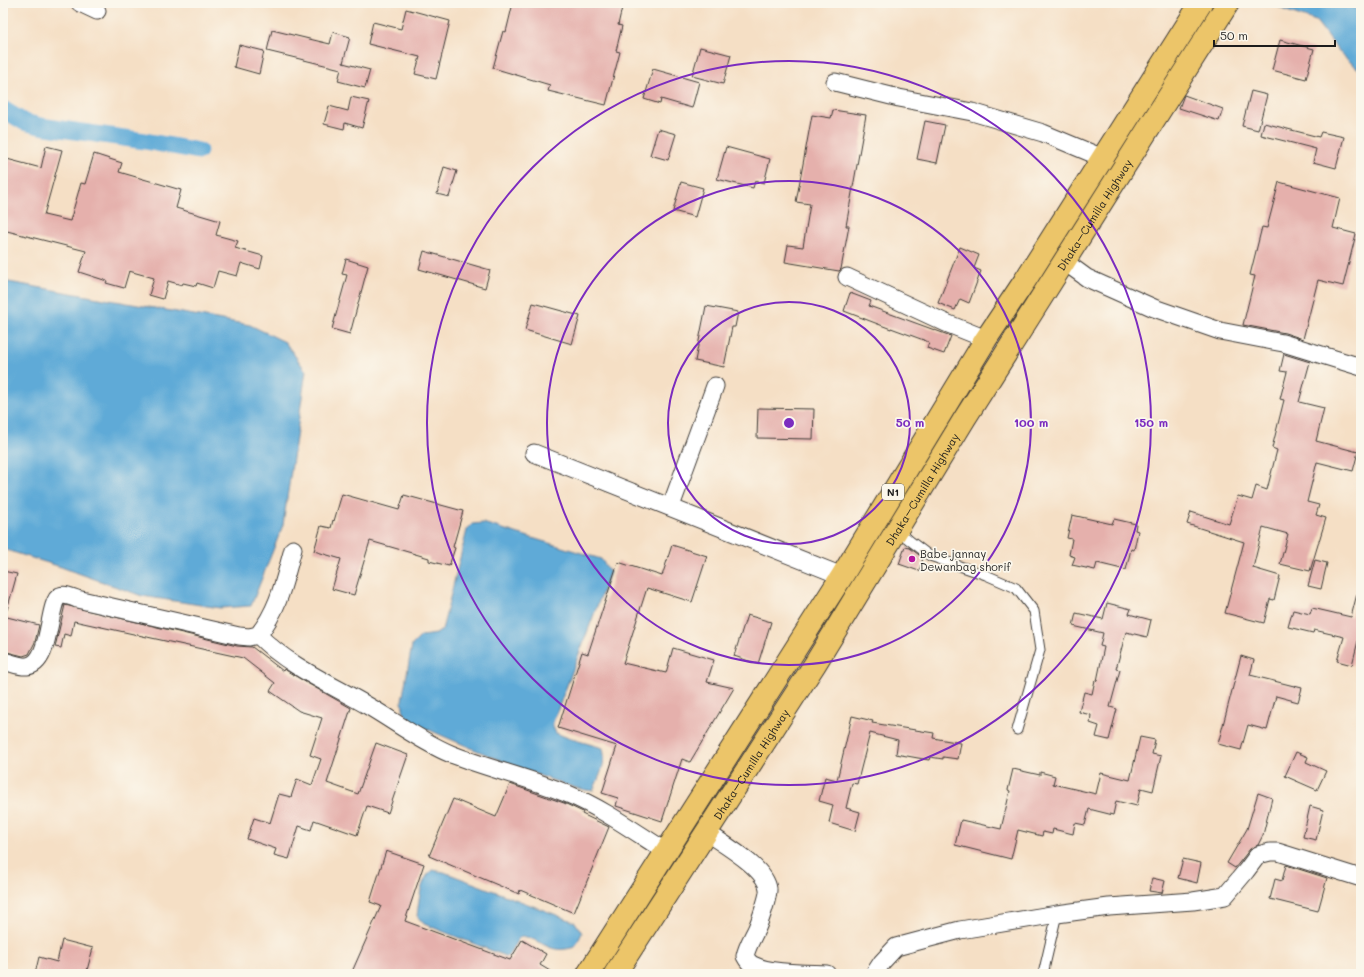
<svg xmlns="http://www.w3.org/2000/svg" width="1364" height="977" font-family="Mali,sans-serif">
<style>
.water{fill:#5faad7;stroke:#3e637a}
.lines{fill:none;stroke-linecap:round;stroke-linejoin:round}
.canal{stroke:#5faad7;stroke-width:17}
.building{fill:#e5b0ac}
.lane-casing{stroke:#3d3935;stroke-width:11}
.street-casing{stroke:#3d3935;stroke-width:19}
.highway-casing{stroke:#3d3935;stroke-width:24}
.lane{stroke:#fff;stroke-width:9}
.street{stroke:#fff;stroke-width:17}
.highway{stroke:#ecc569;stroke-width:22}
.ring{fill:none;stroke:#7b2cbf;stroke-width:2}
.poi-dot{fill:#b5179e;stroke:#fbf7ec;stroke-width:1.5}
.labels{text-anchor:middle;dominant-baseline:central;stroke-width:3.5;stroke-linejoin:round;paint-order:stroke}
.shield{fill:#fbf7ec;stroke:#5f5e5a;stroke-width:1}
.shield-label{font-size:10px;font-weight:bold;fill:#1c1c1c}
.street-label{font-size:11px;fill:#1c1c1c;stroke:#fbf7ec}
.poi-label{font-size:11px;fill:#1c1c1c;stroke:#fbf7ec;text-anchor:start}
.centre{fill:#7b2cbf;stroke:#fbf7ec;stroke-width:2}
.ring-label{font-size:12px;text-anchor:middle;font-weight:bold;fill:#7b2cbf;stroke:#fbf7ec;stroke-width:3.5;stroke-linejoin:round;paint-order:stroke}
</style>
<rect width="100%" height="100%" fill="#fbf7ec"/>
<filter id="ink" filterUnits="userSpaceOnUse"><feTurbulence type="fractalNoise" baseFrequency=".025" numOctaves="2"/><feDisplacementMap in="SourceGraphic" scale="8" xChannelSelector="R" yChannelSelector="G"/><feConvolveMatrix kernelMatrix="1 2 1 2 8 2 1 2 1" color-interpolation-filters="sRGB"/></filter>
<filter id="wash" filterUnits="userSpaceOnUse"><feTurbulence type="fractalNoise" baseFrequency=".012" numOctaves="4" result="noise"/><feDisplacementMap in="SourceGraphic" scale="16" xChannelSelector="R" yChannelSelector="G"/><feGaussianBlur stdDeviation="0.9" result="paint"/><feColorMatrix in="noise" values="0 0 0 0 0 0 0 0 0 0 0 0 0 0 0 0 0 1.4 0 .05"/><feComposite in="paint" operator="in"/></filter>
<g filter="url(#wash)">
<rect width="100%" height="100%" fill="#f5dfc5"/>
<!-- water -->
<g class="water">
<polygon points="1272,3 1341,3 1361,10 1361,71 1342,55 1316,21 1284,10"/>
<polygon points="3,281 250,325 285,342 306,371 283,525 251,606 220,608 142,596 61,567 3,549"/>
<path d="M483,523l118,36 9,13 -58,153 4,8 12,5 35,10c4,15 -4,29 -10,43 -19,-2 -37,-10 -55,-16 -42,-16 -82,-33 -122,-51l-12,-10 -2,-13 10,-56 9,-9 15,-2 6,-4 25,-100 5,-6z"/>
<path d="M432,870l12,2 131,50 7,11 -7,14c-27,8 -29,-6 -53,-11l-4,3 -10,17h-3l-81,-32 -7,-8c2,-15 3,-36 15,-46z"/>
</g>
<g class="lines">
<!-- canal -->
<polyline class="canal" points="3,109 24,122 40,126 145,141 199,151"/>
</g>
<g id="blocks">
<!-- building -->
<g class="building">
<polygon points="513,3 623,3 618,25 622,26 616,51 620,52 606,105 548,91 550,85 493,68 503,31 506,32"/>
<polygon points="406,9 450,21 436,79 415,74 420,57 368,44 373,22 401,29"/>
<polygon points="272,30 330,44 333,32 350,37 343,63 370,70 365,88 338,81 341,69 267,51"/>
<polygon points="1280,40 1314,49 1306,79 1272,70"/>
<polygon points="239,45 264,51 259,74 234,67"/>
<polygon points="700,47 731,55 723,84 692,76"/>
<polygon points="653,69 699,82 692,108 661,99 660,104 644,99"/>
<polygon points="1251,91 1267,95 1258,130 1242,126"/>
<polygon points="1184,95 1223,109 1219,121 1179,108"/>
<polygon points="351,97 369,101 362,128 345,123 344,129 324,124 329,106 348,111"/>
<polygon points="833,110 866,115 846,226 849,226 841,269 839,271 785,262 788,245 803,247 810,204 796,202 812,115 831,118"/>
<polygon points="925,121 945,125 937,163 917,159"/>
<polygon points="1264,123 1319,137 1321,132 1344,137 1336,168 1313,162 1316,149 1261,135"/>
<polygon points="658,129 676,134 668,160 650,155"/>
<polygon points="46,146 62,150 44,215 70,221 81,183 85,184 94,154 122,163 119,172 181,190 176,208 220,221 216,235 238,241 235,248 263,256 260,269 241,263 237,276 218,271 213,288 197,283 196,286 183,283 182,285 168,281 163,299 149,295 154,278 129,271 124,288 106,283 107,281 79,272 86,251 3,230 3,158 41,168"/>
<polygon points="726,147 770,159 764,183 755,181 753,188 717,179"/>
<polygon points="444,167 457,171 449,197 437,194"/>
<polygon points="681,182 703,188 695,217 673,211"/>
<polygon points="1279,182 1340,198 1333,228 1356,234 1343,286 1318,280 1303,339 1285,333 1243,325 1255,276 1250,275 1262,227 1267,228"/>
<polygon points="960,247 979,255 974,268 981,271 969,303 960,299 955,310 938,303"/>
<polygon points="424,251 490,270 485,288 419,269"/>
<polygon points="346,259 368,266 350,334 332,329 347,275 342,274"/>
<polygon points="850,293 871,301 869,306 951,336 944,354 927,348 929,342 891,328 891,329 844,311"/>
<polygon points="533,303 580,316 572,344 525,330"/>
<polygon points="706,306 738,312 735,327 732,327 724,367 695,361"/>
<polygon points="1284,354 1310,362 1299,402 1324,408 1316,441 1358,452 1353,471 1317,462 1307,502 1319,505 1316,515 1326,518 1310,571 1280,564 1288,534 1263,527 1253,568 1280,576 1274,600 1270,599 1264,623 1225,613 1244,542 1187,524 1191,512 1229,524 1238,496 1252,500 1256,486 1267,490 1277,450 1272,448 1284,400 1280,399 1287,372 1280,371"/>
<polygon points="758,408 814,409 813,439 757,438"/>
<polygon points="342,494 399,510 404,495 463,511 453,547 455,548 449,566 429,561 429,558 370,541 354,595 332,589 341,559 314,551 321,526 331,528 333,520 334,521"/>
<polygon points="1072,515 1112,524 1114,519 1136,524 1135,530 1138,531 1134,550 1131,549 1126,570 1097,563 1095,570 1072,565 1075,557 1069,555 1072,539 1067,538"/>
<polygon points="672,545 707,556 692,602 647,588 623,663 666,673 673,648 714,660 707,682 734,688 690,762 682,759 662,821 616,806 618,798 602,793 617,746 558,728 582,652 588,654 618,562 662,576"/>
<polygon points="905,547 910,548 923,558 919,571 899,564"/>
<polygon points="1315,560 1327,563 1321,589 1308,586"/>
<polygon points="3,571 17,574 7,610 3,609"/>
<polygon points="1357,594 1361,595 1361,641 1358,641 1352,665 1337,661 1344,637 1314,630 1313,633 1288,627 1293,610 1310,614 1312,608 1351,617"/>
<polygon points="1107,603 1131,609 1129,614 1151,620 1147,637 1126,632 1116,669 1120,670 1110,707 1117,709 1109,740 1096,737 1099,726 1090,723 1091,715 1079,712 1084,692 1092,694 1095,680 1097,681 1104,647 1100,646 1103,633 1073,626 1076,613 1103,619"/>
<polygon points="65,605 237,646 252,647 283,671 284,669 307,683 351,708 327,783 358,794 376,743 408,755 388,813 367,806 357,835 314,820 311,830 299,826 289,859 274,855 276,849 247,839 254,818 270,823 279,794 291,797 297,779 312,785 321,759 310,755 322,718 299,711 270,691 275,683 243,658 74,621 71,636 64,634 61,648 55,647"/>
<polygon points="747,615 771,622 758,664 734,656"/>
<polygon points="3,616 39,625 35,642 29,654 23,656 3,651"/>
<polygon points="1241,656 1254,660 1250,675 1302,688 1298,702 1276,696 1267,730 1248,725 1241,750 1218,744"/>
<polygon points="852,716 873,721 872,723 934,733 933,738 961,743 958,759 943,757 943,759 930,757 929,760 896,754 898,740 870,733 857,784 852,783 846,808 860,812 855,831 829,823 833,805 819,801 825,777 837,780"/>
<polygon points="1140,737 1155,740 1152,754 1161,756 1153,791 1141,788 1137,806 1116,801 1113,815 1089,809 1085,825 1075,823 1073,834 1053,829 1052,834 1043,832 1042,836 1018,830 1011,859 955,845 961,820 1001,829 1010,791 1008,790 1013,769 1040,775 1040,772 1055,776 1053,784 1096,794 1101,773 1130,780"/>
<polygon points="1296,752 1308,757 1306,762 1326,771 1317,790 1285,776"/>
<polygon points="510,784 564,803 583,812 582,814 609,827 574,913 520,890 519,894 429,856 453,799 496,817"/>
<polygon points="1258,793 1272,798 1263,835 1258,845 1250,849 1235,868 1227,863 1247,829"/>
<polygon points="1310,806 1323,810 1316,840 1303,837"/>
<polygon points="386,851 424,864 405,921 510,960 522,940 546,954 540,965 555,974 351,974 381,906 370,902"/>
<polygon points="1183,859 1201,863 1197,883 1178,878"/>
<polygon points="1286,865 1327,878 1318,911 1270,899 1275,879 1282,881"/>
<polygon points="1152,878 1165,881 1162,893 1149,891"/>
<polygon points="62,940 93,948 86,974 35,974 39,957 57,962"/>
</g>
</g>
</g>
<g filter="url(#ink)">
<use href="#blocks" fill-opacity="0" stroke="#3d3935" stroke-width="1"/>
<g class="lines">
<!-- lane casing -->
<g class="lane-casing">
<g id="lane">
<polyline points="897,529 909,540 930,556 986,575 1016,588 1034,611 1040,650 1017,730"/>
<polyline points="1043,974 1057,914"/>
</g>
</g>
<!-- street casing -->
<g class="street-casing">
<g id="street">
<polyline points="80,3 97,11"/>
<polyline points="835,82 899,98 972,112 1043,133 1103,158"/>
<polyline points="1065,262 1087,278 1154,308 1220,331 1283,343 1361,367"/>
<polyline points="847,277 946,323 986,339"/>
<polyline points="534,453 842,576"/>
<polyline points="671,506 715,386"/>
<path d="M258,635c31,32 75,50 112,72 27,16 52,35 81,47 38,15 79,24 117,40 36,15 67,38 99,58"/>
<path d="M3,661c7,1 17,6 24,5 25,-2 20,-64 33,-70 5,-2 12,1 17,3l162,37 10,1 9,-2c21,-26 26,-54 35,-86"/>
<path d="M706,832c17,12 60,36 62,57 1,6 -8,32 -11,39 -4,9 -10,18 -12,28 2,4 4,7 8,9 17,9 54,8 74,9"/>
<polyline points="874,974 882,962 896,947 960,930 1057,914 1109,907 1193,901 1225,896 1246,871 1258,855 1270,852 1278,852 1361,878"/>
</g>
</g>
<!-- highway casing -->
<g class="highway-casing">
<g id="highway">
<polyline points="588,974 842,576 986,339 1024,282 1201,3"/>
<path id="s1" d="M615,974l200,-310 150,-246 263,-415"/>
</g>
</g>
<!-- lane -->
<use href="#lane" class="lane"/>
<!-- street -->
<use href="#street" class="street"/>
<!-- highway -->
<use href="#highway" class="highway"/>
</g>
</g>
<!-- distance rings -->
<g class="ring">
<circle cx="789" cy="423" r="121"/>
<circle cx="789" cy="423" r="242"/>
<circle cx="789" cy="423" r="362"/>
</g>
<!-- markers -->
<circle class="poi-dot" cx="912" cy="559" r="4"/>
<g class="labels">
<!-- shield labels -->
<rect class="shield" x="882" y="484" width="22" height="16" rx="3"/>
<g class="shield-label">
<text x="893" y="492">N1</text>
</g>
<!-- street labels -->
<g class="street-label">
<text stroke="none"><textPath href="#s1" startOffset="898">Dhaka–Cumilla Highway</textPath></text>
<text stroke="none"><textPath href="#s1" startOffset="574">Dhaka–Cumilla Highway</textPath></text>
<text stroke="none"><textPath href="#s1" startOffset="250">Dhaka–Cumilla Highway</textPath></text>
</g>
<!-- poi labels -->
<g class="poi-label">
<text x="920" y="553">Babe jannay<tspan x="920" dy="13">Dewanbag shorif</tspan></text>
</g>
</g>
<circle cx="789" cy="423" r="6" class="centre"/>
<g class="ring-label">
<text x="910" y="427">50 m</text>
<text x="1031" y="427">100 m</text>
<text x="1151" y="427">150 m</text>
</g>
<!-- margin -->
<rect width="1364" height="977" fill="none" stroke="#fbf7ec" stroke-width="16"/>
<!-- scale -->
<path d="M1214 40v6h121v-6" fill="none" stroke="#1c1c1c" stroke-width="2"/>
<text x="1220" y="40" font-size="12" fill="#1c1c1c" stroke="#fbf7ec" stroke-width="3" paint-order="stroke">50 m</text>
</svg>
